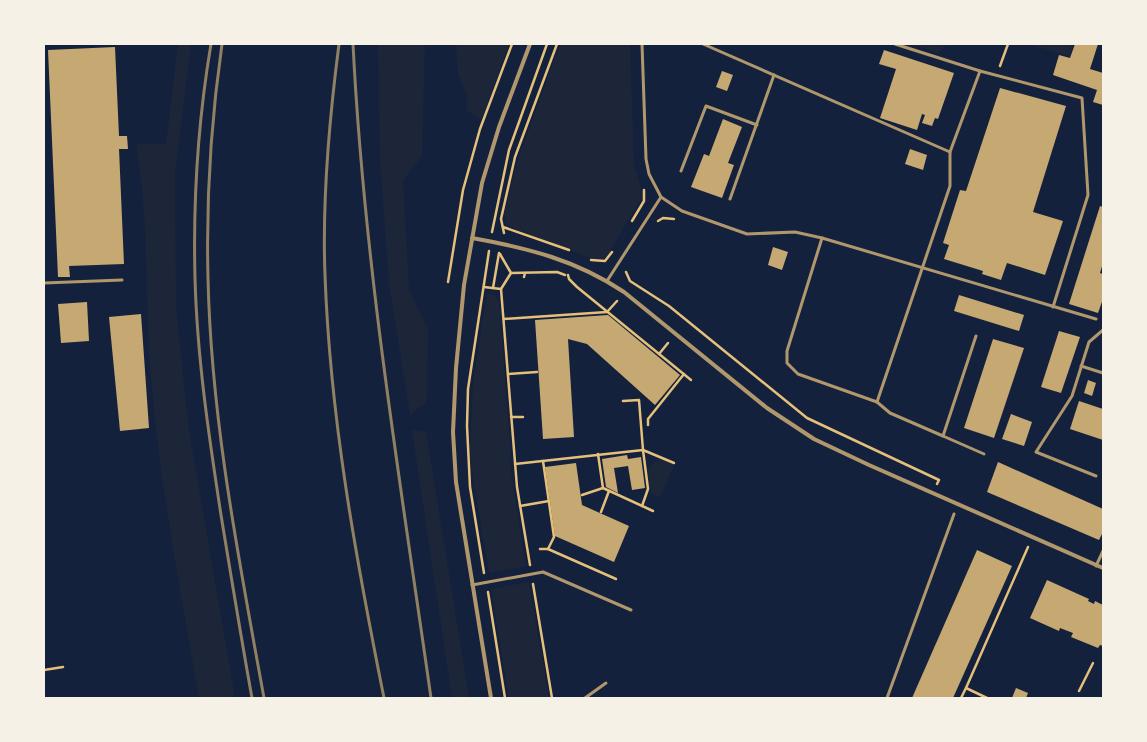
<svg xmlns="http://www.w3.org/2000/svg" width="1147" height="742" font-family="'DM Sans',sans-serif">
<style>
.green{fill:#1d2539}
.building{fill:#c6a872}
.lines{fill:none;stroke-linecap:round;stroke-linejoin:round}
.path{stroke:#e5c07b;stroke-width:2.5}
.service{stroke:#b1986c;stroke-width:3}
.minor{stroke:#b1986c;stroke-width:4}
.rail{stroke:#918062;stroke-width:3}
</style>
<rect width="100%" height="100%" fill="#14213d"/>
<!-- green -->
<g class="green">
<path d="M178,44h13l-16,130 1,134 13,123 46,267h-36c-19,-111 -41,-222 -49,-334 -5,-73 -1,-148 -14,-220h30z"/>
<polygon points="378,44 425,44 422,156 403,180 409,291 428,329 427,394 426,402 410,415 389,283 380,158"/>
<path d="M456,44h53l-28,76 -15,-10c4,-16 -2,-19 -7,-34 -3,-9 -2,-22 -3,-32z"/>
<polygon points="560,44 630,44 634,163 643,196 607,256 602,259 596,260 513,228 507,225 504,212 517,162"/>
<polygon points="911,44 946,44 938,53"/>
<polygon points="1027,44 1073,44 1069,56"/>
<polygon points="487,293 492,294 499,301 511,458 509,459 526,566 489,573 471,466 470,445 473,383"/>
<polygon points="412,430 426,432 469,698 452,698"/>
<polygon points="658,459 674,465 660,497 651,493 648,469"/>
<polygon points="529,582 549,698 509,698 491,589"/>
</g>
<!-- building -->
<g class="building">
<polygon points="1075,44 1098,44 1090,69 1103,73 1103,105 1093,102 1097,90 1053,75 1059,55 1070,58"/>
<polygon points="115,47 119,136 127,136 128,149 119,149 124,264 69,266 70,277 58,277 48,50"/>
<polygon points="884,50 954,73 938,119 935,118 932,126 922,123 925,115 922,114 917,130 880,118 896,69 879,64"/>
<polygon points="722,71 733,75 727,91 716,87"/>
<polygon points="1000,88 1066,106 1033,212 1063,221 1045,275 1007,263 1001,280 982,274 983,271 944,259 949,245 943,243 960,190 966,191"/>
<polygon points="723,119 742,127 728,163 734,165 722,198 691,187 704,154 709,156"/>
<polygon points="910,149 927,155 923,170 905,164"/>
<polygon points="1100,206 1103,207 1103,263 1100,273 1103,274 1103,299 1098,313 1069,304"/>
<polygon points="773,247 788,252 782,270 768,265"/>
<polygon points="959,295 1024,315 1019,331 954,311"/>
<polygon points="87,302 89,341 61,343 58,304"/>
<polygon points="141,314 149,428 120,431 109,317"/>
<polygon points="608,315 680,375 655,405 587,344 568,339 574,437 543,439 535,320"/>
<polygon points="1059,331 1080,337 1061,393 1041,387"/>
<polygon points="993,339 1024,348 994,438 964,428"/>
<polygon points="1088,380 1096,383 1092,396 1084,393"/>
<polygon points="1079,401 1103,409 1103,440 1070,429"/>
<polygon points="1011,414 1032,422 1024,446 1002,439"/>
<polygon points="627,455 628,459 641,457 645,488 632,490 628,466 614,468 618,493 606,487 602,459"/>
<polygon points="998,462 1103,509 1103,532 1099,540 987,492"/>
<polygon points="576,463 582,505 629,526 614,562 555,536 545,467"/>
<polygon points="977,550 1012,566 953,698 912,698"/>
<polygon points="1047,580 1089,599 1088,601 1094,604 1095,601 1103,605 1103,646 1100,645 1098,648 1071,637 1073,633 1060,628 1059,631 1030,618"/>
<polygon points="1016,688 1028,693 1026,698 1012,698"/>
</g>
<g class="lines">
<!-- path -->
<g class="path">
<polyline points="1000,66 1008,44"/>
<polyline points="632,221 644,201 644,190"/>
<polyline points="658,221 663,218 674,219"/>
<polyline points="503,227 569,250"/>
<polyline points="492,232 509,150 547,44"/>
<polyline points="504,233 501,219 515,157 557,44"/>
<polyline points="591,260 605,261 612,252"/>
<polyline points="626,272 630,281 669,306 807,418 939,480 937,484"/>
<polyline points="511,273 557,272 565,275"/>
<polyline points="568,275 569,279 577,287 691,380"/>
<polyline points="524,277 525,273"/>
<polyline points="448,282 463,190 480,129 512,44"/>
<polyline points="484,287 501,289 511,273 500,254"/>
<polyline points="493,288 499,253"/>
<polyline points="501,289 517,487 530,565"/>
<polyline points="504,319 607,312 617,301"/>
<polyline points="659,354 668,343"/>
<polyline points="508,374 537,372"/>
<polyline points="623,401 639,400 643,450 648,489 642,506"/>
<polyline points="511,417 523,417"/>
<polyline points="648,425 648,419 684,374"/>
<polyline points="598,454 603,488 653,511"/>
<polyline points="543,461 554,537 548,549"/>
<polyline points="515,464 643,450 674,463"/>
<polyline points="582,495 603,488"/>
<polyline points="520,506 549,501"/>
<polyline points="601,512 609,491"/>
<polyline points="540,549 548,549 616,579"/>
<polyline points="484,573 470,487 467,426 468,389 489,251"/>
<polyline points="533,584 552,698"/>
<polyline points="488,592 505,698"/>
<polyline points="44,670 63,667"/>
<polyline points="1079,691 1093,663"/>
<polyline points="961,698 966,688"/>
<polyline points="987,698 966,688 1028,547"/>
</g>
<!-- service -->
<g class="service">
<polyline points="642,44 646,159 649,174 661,197 682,211 747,234 795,232 822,238 1096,319"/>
<polyline points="703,44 950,152 980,71"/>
<polyline points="895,44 980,71 1082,98 1088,195 1053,307"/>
<polyline points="950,152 950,186 877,402 890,413 943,436 976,336"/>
<polyline points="681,171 706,106 757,125"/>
<polyline points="730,199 774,75"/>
<polyline points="822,238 787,351 787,363 798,374 877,402"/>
<polyline points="607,281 661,197"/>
<polyline points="44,283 122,280"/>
<polyline points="1081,366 1103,373"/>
<polyline points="943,436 984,454"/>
<polyline points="1096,476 1036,452 1072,396 1089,342 1103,330"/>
<polyline points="1096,566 1103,551"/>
<polyline points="472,585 543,572 631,610"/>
<polyline points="585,698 606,683"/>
<polyline points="887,698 954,514"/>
</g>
<!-- minor -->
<g class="minor">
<path d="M472,238c56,10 104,22 152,54l143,116 47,31 55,26 234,103"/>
<polyline points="491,698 456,482 453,432 456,368 464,285 482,183 499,127 530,44"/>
</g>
<!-- rail -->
<g class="rail">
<path d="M211,44c-13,77 -18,156 -16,234 2,79 14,159 26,237 10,61 20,122 31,183"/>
<path d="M222,44c-11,77 -16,156 -14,234 3,141 31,282 56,420"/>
<path d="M339,44c-10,77 -17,154 -14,231 5,142 31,284 59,423"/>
<path d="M353,44c11,220 47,436 78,654"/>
</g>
</g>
<!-- border -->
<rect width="1147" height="742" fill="none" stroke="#f6f1e7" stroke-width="90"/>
</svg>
